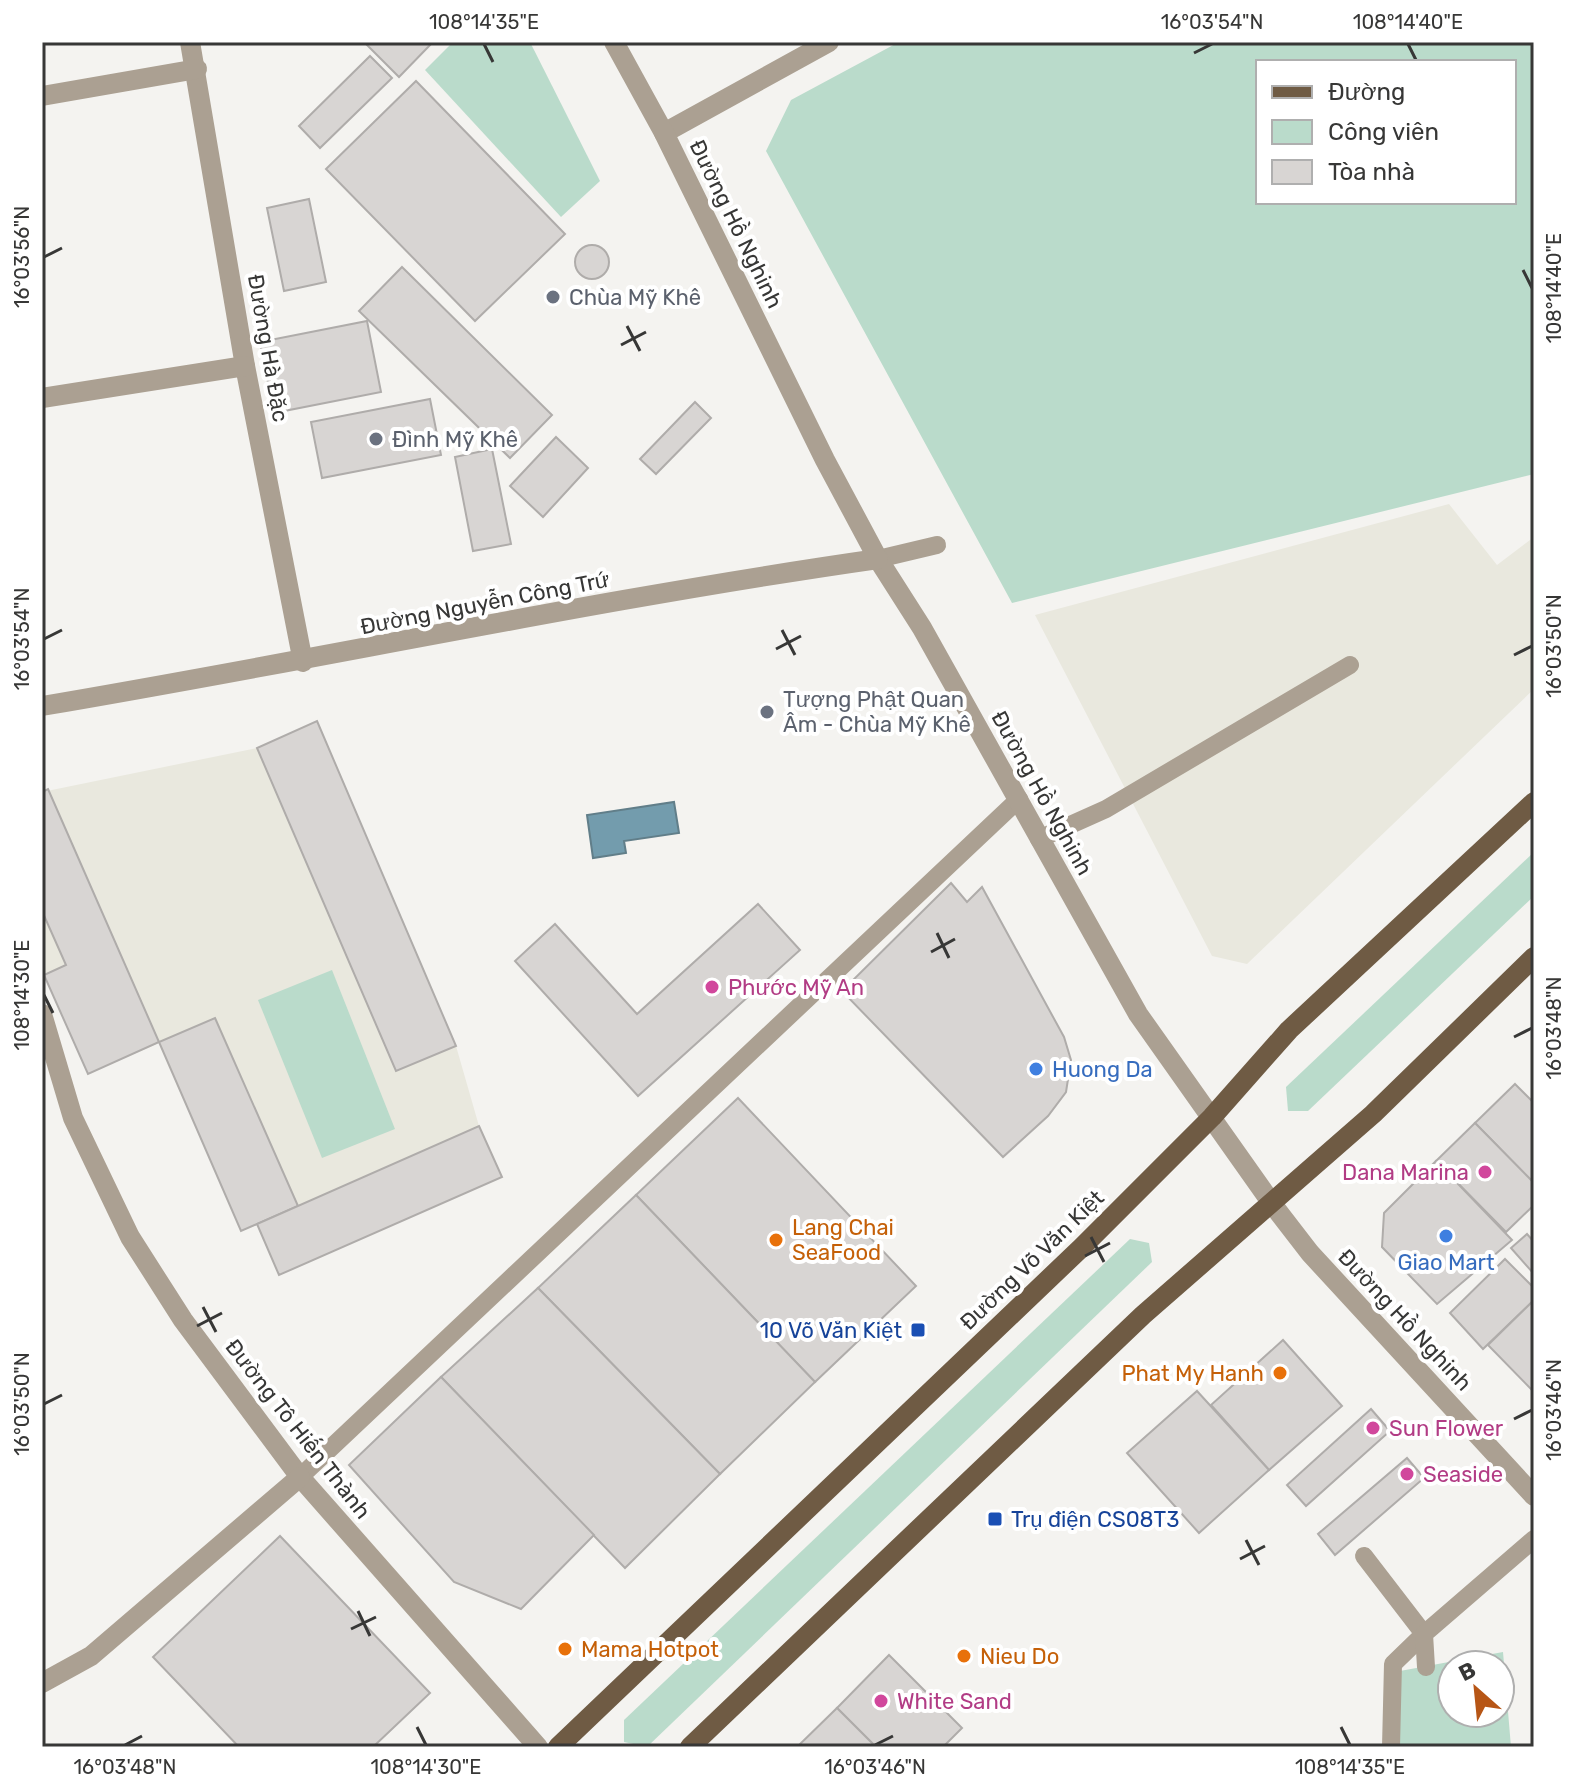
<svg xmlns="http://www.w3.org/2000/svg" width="1576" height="1789" font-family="Rubik,sans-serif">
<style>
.built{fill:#e9e8de}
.green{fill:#badbcb;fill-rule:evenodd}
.water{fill:#739cad;stroke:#617e89;stroke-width:2}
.building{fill:#d8d5d3;stroke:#afacaa;stroke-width:2}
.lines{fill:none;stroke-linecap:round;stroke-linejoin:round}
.service{stroke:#aba092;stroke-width:18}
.minor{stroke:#aba092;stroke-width:20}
.tertiary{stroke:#aba092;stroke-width:20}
.primary{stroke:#6f5b44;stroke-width:20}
.ticks{fill:none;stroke:#373736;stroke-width:3}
.worship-dot{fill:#6b7280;stroke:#fff;stroke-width:3}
.hotel-dot{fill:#d1479c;stroke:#fff;stroke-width:3}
.shop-dot{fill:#3f7fe0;stroke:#fff;stroke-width:3}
.food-dot{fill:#e8710a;stroke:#fff;stroke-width:3}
.transit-dot{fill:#1a4fb4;stroke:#fff;stroke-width:3}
.labels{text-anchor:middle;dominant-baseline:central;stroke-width:8;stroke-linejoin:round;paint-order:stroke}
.street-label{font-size:22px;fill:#373736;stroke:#fff}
.worship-label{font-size:22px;fill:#5b616d;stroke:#fff;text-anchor:start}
.hotel-label{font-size:22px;fill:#b23c85;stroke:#fff;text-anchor:start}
.shop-label{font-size:22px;fill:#366cbe;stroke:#fff;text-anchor:start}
.food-label{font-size:22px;fill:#c56008;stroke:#fff;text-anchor:start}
.transit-label{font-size:22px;fill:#164399;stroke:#fff;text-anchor:end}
.neatline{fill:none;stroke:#373736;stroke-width:3}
.ticks-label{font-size:20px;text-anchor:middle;fill:#373736}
</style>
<rect width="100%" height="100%" fill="#f4f3f0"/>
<!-- built -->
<g class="built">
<polygon points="1449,504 1497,565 1534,537 1534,689 1247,964 1212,956 1035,615"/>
<polygon points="317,721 456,1046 479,1126 502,1177 279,1275 257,1225 241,1231 159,1043 88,1074 42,968 42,792 257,748"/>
</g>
<!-- green -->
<g class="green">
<polygon points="453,42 530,42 600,181 561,217 425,70"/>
<path d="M899,42h635v432l-522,129 -246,-452 25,-51zM1514,62v140h-256v-140z"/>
<polygon points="1534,852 1534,896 1308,1111 1288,1111 1286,1087"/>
<polygon points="332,970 395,1129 322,1158 258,1000"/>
<polygon points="1130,1239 1149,1243 1152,1262 647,1747 624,1742 624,1720"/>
<path d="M1503,1652l8,95h-112l1,-76zM1452,1665h48v48h-48z"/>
</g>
<!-- water -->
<polygon class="water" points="674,802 679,833 624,841 626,853 593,858 587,815"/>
<!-- building -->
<g class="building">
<polygon points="364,42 433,42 399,77"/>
<polygon points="370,56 392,78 320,148 299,126"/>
<polygon points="416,81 565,234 475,321 326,169"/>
<polygon points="309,199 326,282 284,291 267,208"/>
<circle cx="592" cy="262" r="17"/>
<polygon points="402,267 552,415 510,458 359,311"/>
<polygon points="367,321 381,392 274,413 260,342"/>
<polygon points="430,399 441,455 322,478 311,422"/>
<polygon points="695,402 711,418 656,474 640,459"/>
<polygon points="556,437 588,468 543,517 510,486"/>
<polygon points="492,449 511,544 473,551 455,457"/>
<polygon points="317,721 456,1046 396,1071 257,748"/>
<polygon points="48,789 159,1042 88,1074 44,975 66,965 42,911 42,792"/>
<polygon points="951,883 967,902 982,887 1064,1037 1071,1060 1066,1092 1048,1116 1003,1157 842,991"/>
<polygon points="758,904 800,950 638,1096 515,961 555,924 637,1014"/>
<polygon points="215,1018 298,1206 241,1231 159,1042"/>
<polygon points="1515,1084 1534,1103 1534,1183 1475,1123"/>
<polygon points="738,1098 916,1286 815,1382 636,1195"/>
<polygon points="1475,1123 1534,1183 1534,1205 1506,1232 1436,1161"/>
<polygon points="479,1126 502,1177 279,1275 257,1224"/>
<polygon points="1436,1161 1512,1240 1437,1304 1382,1247 1384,1213"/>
<polygon points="636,1195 815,1382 720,1474 538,1288"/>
<polygon points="1527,1234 1534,1242 1534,1274 1511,1248"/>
<polygon points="1505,1259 1534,1288 1534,1300 1483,1349 1450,1313"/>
<polygon points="538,1288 720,1474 625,1568 441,1377"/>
<polygon points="1531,1303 1534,1306 1532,1390 1488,1345"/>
<polygon points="1283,1340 1342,1406 1269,1470 1211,1405"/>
<polygon points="441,1377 594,1535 521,1609 454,1582 349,1465"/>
<polygon points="1197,1391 1269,1470 1199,1533 1127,1453"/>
<polygon points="1371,1409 1390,1431 1306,1506 1287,1485"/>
<polygon points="1407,1458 1424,1478 1335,1555 1318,1534"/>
<polygon points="280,1536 430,1693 373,1747 239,1747 153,1657"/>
<polygon points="889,1655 962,1728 943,1747 876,1747 837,1708"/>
<polygon points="837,1708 876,1747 797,1747"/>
</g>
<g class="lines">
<!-- service -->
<g class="service">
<polyline points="878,559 937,545"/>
<polyline points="1039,839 1106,809 1350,665"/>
<polyline points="300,1477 1019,799"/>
<polyline points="1364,1556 1424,1634 1393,1664 1391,1747"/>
<polyline points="1426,1667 1424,1634 1534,1539"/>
</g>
<!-- minor -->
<g class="minor">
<polyline points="190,42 245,366 303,662"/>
<polyline points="42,96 197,69"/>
<polyline points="664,133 829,42"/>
<polyline points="42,398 245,366"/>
<polyline points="42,1014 73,1118 130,1237 183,1320 300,1477 538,1747"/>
<polyline points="1273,1205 1310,1253 1534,1496"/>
<polyline points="42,1683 91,1656 300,1477"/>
</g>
<!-- tertiary -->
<g class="tertiary">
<polyline points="614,42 664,133 825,460 878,559 922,628 1138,1014 1273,1205"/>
<path d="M42,706c279,-47 556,-107 836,-147"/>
</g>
<!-- primary -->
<g class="primary">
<polyline points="558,1747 1080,1249 1212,1117 1289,1030 1534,802"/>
<polyline points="690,1747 1143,1315 1373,1114 1534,957"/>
</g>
</g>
<!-- ticks -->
<path class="ticks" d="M484,44l9,18M1408,44l9,18M1194,53l18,-9M44,257l18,-9M1523,270l9,18M627,326l13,25M621,345l25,-13M782,630l13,25M44,639l18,-9M776,649l25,-13M1514,655l18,-9M937,933l12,25M931,952l24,-13M44,995l9,18M1514,1037l18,-9M1091,1237l13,25M1085,1256l25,-13M203,1307l13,25M197,1326l25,-13M44,1404l18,-9M1514,1419l18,-9M1246,1540l13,25M1240,1559l25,-13M358,1611l12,25M351,1629l25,-12M417,1727l9,18M1341,1727l9,18M125,1745l17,-9M875,1745l18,-9"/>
<!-- markers -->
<g class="worship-dot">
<circle cx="553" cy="297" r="8"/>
<circle cx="376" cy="439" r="8"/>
<circle cx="767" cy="712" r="8"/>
</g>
<g class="hotel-dot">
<circle cx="712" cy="987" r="8"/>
<circle cx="1485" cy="1172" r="8"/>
<circle cx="1373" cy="1428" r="8"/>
<circle cx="1407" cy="1474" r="8"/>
<circle cx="881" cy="1701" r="8"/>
</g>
<g class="shop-dot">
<circle cx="1036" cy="1069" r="8"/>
<circle cx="1446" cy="1236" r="8"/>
</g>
<g class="food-dot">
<circle cx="776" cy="1240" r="8"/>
<circle cx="1280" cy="1373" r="8"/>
<circle cx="565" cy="1649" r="8"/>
<circle cx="964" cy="1656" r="8"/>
</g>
<g class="transit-dot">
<rect x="910" y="1322" width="16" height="16" rx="4"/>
<rect x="987" y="1511" width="16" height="16" rx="4"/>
</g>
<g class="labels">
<!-- street labels -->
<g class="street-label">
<text transform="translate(736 224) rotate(64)">Đường Hồ Nghinh</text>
<text transform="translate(268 348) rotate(80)">Đường Hà Đặc</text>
<text transform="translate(485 603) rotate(-11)">Đường Nguyễn Công Trứ</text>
<text transform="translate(1042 793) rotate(61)">Đường Hồ Nghinh</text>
<text transform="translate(1032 1260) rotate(-44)">Đường Võ Văn Kiệt</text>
<text transform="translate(1405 1320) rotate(47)">Đường Hồ Nghinh</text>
<text transform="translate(298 1429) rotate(52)">Đường Tô Hiến Thành</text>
</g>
<!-- worship labels -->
<g class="worship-label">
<text x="569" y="297">Chùa Mỹ Khê</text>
<text x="392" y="439">Đình Mỹ Khê</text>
<text x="783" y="699">Tượng Phật Quan<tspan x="783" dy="25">Âm - Chùa Mỹ Khê</tspan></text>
</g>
<!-- hotel labels -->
<g class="hotel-label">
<text x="728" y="987">Phước Mỹ An</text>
<text x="1469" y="1172" text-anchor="end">Dana Marina</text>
<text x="1389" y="1428">Sun Flower</text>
<text x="1423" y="1474">Seaside</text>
<text x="897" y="1701">White Sand</text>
</g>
<!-- shop labels -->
<g class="shop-label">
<text x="1052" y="1069">Huong Da</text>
<text x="1446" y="1262" text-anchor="middle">Giao Mart</text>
</g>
<!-- food labels -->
<g class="food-label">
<text x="792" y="1227">Lang Chai<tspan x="792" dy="25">SeaFood</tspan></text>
<text x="1264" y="1373" text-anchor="end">Phat My Hanh</text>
<text x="581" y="1649">Mama Hotpot</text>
<text x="980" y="1656">Nieu Do</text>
</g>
<!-- transit labels -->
<g class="transit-label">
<text x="902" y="1330">10 Võ Văn Kiệt</text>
<text x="1011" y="1519" text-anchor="start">Trụ điện CS08T3</text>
</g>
</g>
<!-- border -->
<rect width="1576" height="1789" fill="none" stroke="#ffffff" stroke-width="88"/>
<!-- legend -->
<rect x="1256" y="60" width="260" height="144" fill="#ffffff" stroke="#afafaf" stroke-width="2"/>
<rect x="1272" y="86" width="40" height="12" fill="#6f5b44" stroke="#afafaf" stroke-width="2"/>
<text x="1328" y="100" font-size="24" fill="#373736">Đường</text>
<rect x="1272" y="120" width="40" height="24" fill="#badbcb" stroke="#afafaf" stroke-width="2"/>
<text x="1328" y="140" font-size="24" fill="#373736">Công viên</text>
<rect x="1272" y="160" width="40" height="24" fill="#d8d5d3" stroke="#afafaf" stroke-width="2"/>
<text x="1328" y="180" font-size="24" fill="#373736">Tòa nhà</text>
<!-- north arrow -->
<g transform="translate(1476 1689) rotate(333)"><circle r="38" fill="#ffffff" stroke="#afafaf" stroke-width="2"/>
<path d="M0-6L14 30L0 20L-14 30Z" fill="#b75616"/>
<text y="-12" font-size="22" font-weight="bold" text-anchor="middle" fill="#373736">B</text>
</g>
<rect x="44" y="44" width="1488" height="1701" class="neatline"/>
<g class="ticks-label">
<text x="484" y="29">108°14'35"E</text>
<text x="1212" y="29">16°03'54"N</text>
<text x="1408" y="29">108°14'40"E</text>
<text transform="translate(22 257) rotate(-90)" y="7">16°03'56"N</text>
<text transform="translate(1554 288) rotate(-90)" y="7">108°14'40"E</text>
<text transform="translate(22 639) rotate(-90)" y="7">16°03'54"N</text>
<text transform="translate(1554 646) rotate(-90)" y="7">16°03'50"N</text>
<text transform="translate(22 995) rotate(-90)" y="7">108°14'30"E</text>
<text transform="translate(1554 1028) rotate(-90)" y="7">16°03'48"N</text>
<text transform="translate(22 1404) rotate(-90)" y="7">16°03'50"N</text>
<text transform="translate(1554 1410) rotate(-90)" y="7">16°03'46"N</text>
<text x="125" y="1774">16°03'48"N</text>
<text x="426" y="1774">108°14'30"E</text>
<text x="875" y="1774">16°03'46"N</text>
<text x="1350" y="1774">108°14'35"E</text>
</g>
</svg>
